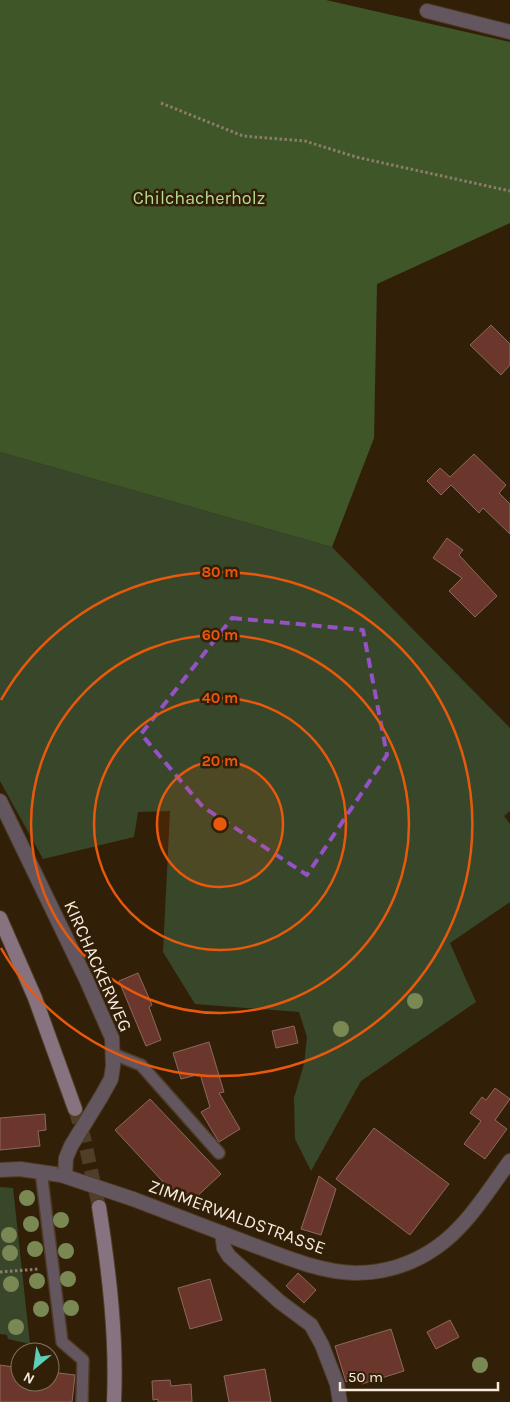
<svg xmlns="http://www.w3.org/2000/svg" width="510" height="1402" font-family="Karla,sans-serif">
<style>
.green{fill:#38472a}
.forest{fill:#3f5728}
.building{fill:#6b372c;stroke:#8b6861}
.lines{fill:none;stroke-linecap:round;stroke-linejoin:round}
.secondary-tunnel{stroke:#503e28;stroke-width:14;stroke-dasharray:14 7;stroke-linecap:butt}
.service-casing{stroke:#4e3c26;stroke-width:14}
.minor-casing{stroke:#4e3c26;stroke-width:16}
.tertiary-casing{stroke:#4e3c26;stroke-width:16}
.secondary-casing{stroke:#4e3c26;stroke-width:16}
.path{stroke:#8d7c6a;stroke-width:3;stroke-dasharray:2.5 2.5;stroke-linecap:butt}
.service{stroke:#63565e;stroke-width:11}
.minor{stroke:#63565e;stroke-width:14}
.tertiary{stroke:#63565e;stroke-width:14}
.secondary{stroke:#87737f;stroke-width:14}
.minor-bridge-casing{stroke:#4e3c26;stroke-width:16;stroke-linecap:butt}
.tertiary-bridge-casing{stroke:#4e3c26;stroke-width:16;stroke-linecap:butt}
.minor-bridge{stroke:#63565e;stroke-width:14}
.tertiary-bridge{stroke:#63565e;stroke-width:14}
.tree{fill:#7a8854}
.marked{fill:none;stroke:#9452c5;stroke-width:4;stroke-dasharray:10 6;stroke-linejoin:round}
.ring{fill:none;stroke:#e8590c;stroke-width:2.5}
.labels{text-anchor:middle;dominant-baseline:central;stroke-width:5;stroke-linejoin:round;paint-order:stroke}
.park-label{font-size:18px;fill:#b5dd93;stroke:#321f08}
.street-label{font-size:18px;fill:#f8ebde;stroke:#321f08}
.centre{fill:#e8590c;stroke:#321f08;stroke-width:2.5}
.ring-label{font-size:15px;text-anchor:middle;font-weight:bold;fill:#e8590c;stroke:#321f08;stroke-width:5;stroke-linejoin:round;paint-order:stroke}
</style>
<rect width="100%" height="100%" fill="#321f08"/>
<!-- green -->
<g class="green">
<polygon points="0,452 332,547 510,728 510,811 504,816 510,824 510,902 450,943 476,1002 361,1081 311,1171 295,1139 294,1098 304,1064 307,1037 299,1012 195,1004 163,952 170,811 138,812 134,837 43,859 0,781"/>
<polygon points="0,1187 13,1188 30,1344 8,1339 7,1335 0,1334"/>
</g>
<!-- forest -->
<polygon class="forest" points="0,0 326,0 510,42 510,223 377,284 374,438 332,547 0,452"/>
<!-- building -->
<g class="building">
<polygon points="491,325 510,344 510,365 501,375 470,345"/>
<polygon points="474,454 506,485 499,493 510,504 510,534 483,508 479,513 451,485 441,495 427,481 440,468 450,477"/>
<polygon points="447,538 463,550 459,555 497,596 475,617 449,591 462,578 433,558"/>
<polygon points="138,973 152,1005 149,1007 161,1040 146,1046 119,981"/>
<polygon points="294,1026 298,1043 276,1048 272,1031"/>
<polygon points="209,1042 224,1092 219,1093 240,1129 219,1142 201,1112 210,1107 200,1074 181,1079 173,1053"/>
<polygon points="495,1088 510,1099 495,1120 507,1129 485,1159 464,1144 481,1121 470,1113 482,1097 486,1100"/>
<polygon points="150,1099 221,1174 191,1202 177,1197 115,1130"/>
<polygon points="45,1114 46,1130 38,1131 40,1146 0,1150 0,1118"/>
<polygon points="374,1128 449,1184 410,1235 336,1179"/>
<polygon points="319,1176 336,1189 321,1235 301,1229"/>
<polygon points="298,1273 316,1290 304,1303 286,1286"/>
<polygon points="210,1279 222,1320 190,1329 178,1288"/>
<polygon points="450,1320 459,1337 436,1349 427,1332"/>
<polygon points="391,1329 404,1371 362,1384 360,1377 346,1382 335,1346"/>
<polygon points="0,1365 20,1368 20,1382 50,1382 50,1372 75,1375 72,1402 0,1402"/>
<polygon points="265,1369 271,1402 229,1402 224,1376"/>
<polygon points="170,1380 171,1386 191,1384 192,1402 158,1402 158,1399 153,1400 152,1381"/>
</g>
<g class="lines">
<!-- secondary-tunnel -->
<polyline class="secondary-tunnel" points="75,1109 84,1138 99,1207"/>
<!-- service casing -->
<g class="service-casing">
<g id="service">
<polyline points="113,1054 141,1065 219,1153"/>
<polyline points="41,1171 62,1342 83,1360 82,1402"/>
</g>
</g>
<!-- minor casing -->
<g class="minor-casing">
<g id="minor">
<polyline points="427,11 510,32"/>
<polyline points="0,801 86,979 112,1038 113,1066 111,1079 101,1097"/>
<polyline points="222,1233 224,1248 229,1256 280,1302 311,1325 322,1345 337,1384 340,1402"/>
</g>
</g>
<!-- tertiary casing -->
<g class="tertiary-casing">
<g id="tertiary">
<polyline points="0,1170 20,1169 61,1175"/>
<path d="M133,1199c40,15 80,31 120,46 32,12 67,27 102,28 30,0 58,-9 82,-26 30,-21 51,-56 73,-86"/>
</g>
</g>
<!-- secondary casing -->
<g class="secondary-casing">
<g id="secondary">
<polyline points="0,918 35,998 75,1109"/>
<path d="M99,1207c10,64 18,130 15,195"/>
</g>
</g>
<!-- path -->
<g class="path">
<polyline points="161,103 243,136 305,141 356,157 510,191"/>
<polyline points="0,1272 39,1269"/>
</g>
<!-- service -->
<use href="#service" class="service"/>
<!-- minor -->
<use href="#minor" class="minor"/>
<!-- tertiary -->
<use href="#tertiary" class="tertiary"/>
<!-- secondary -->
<use href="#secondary" class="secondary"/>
<!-- minor-bridge casing -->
<g class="minor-bridge-casing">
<polyline id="minor-bridge" points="65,1176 66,1158 71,1146 101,1097"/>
</g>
<!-- tertiary-bridge casing -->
<g class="tertiary-bridge-casing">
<polyline id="tertiary-bridge" points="61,1175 133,1199"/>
</g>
<!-- minor-bridge -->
<use href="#minor-bridge" class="minor-bridge"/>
<!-- tertiary-bridge -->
<use href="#tertiary-bridge" class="tertiary-bridge"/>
</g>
<!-- trees -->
<g class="tree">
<circle cx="415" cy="1001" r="8"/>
<circle cx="341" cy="1029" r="8"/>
<circle cx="27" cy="1198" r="8"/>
<circle cx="61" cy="1220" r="8"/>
<circle cx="31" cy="1224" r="8"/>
<circle cx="9" cy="1235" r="8"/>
<circle cx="35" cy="1249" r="8"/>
<circle cx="66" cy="1251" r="8"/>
<circle cx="10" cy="1253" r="8"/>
<circle cx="68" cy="1279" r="8"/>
<circle cx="37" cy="1281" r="8"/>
<circle cx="11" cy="1284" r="8"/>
<circle cx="71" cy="1308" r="8"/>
<circle cx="41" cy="1309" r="8"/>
<circle cx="16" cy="1327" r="8"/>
<circle cx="480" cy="1365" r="8"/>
</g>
<!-- marked area -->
<path class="marked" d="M232,618l131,12 24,125 -80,120 -104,-68 -62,-73z"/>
<!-- distance rings -->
<circle cx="220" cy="824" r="63" fill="#e8590c" fill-opacity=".12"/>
<g class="ring">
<circle cx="220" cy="824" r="63"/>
<circle cx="220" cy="824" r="126"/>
<circle cx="220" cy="824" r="189"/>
<path d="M1 700A252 252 0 1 1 1 948"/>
</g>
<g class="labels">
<!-- park labels -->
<g class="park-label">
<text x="199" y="198">Chilchacherholz</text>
</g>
<!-- street labels -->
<g class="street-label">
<text transform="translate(98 966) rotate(66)">KIRCHACKERWEG</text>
<text transform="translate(237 1217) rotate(20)">ZIMMERWALDSTRASSE</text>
</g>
</g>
<circle cx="220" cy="824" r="8" class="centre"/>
<g class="ring-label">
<text x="220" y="577">80 m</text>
<text x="220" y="640">60 m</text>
<text x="220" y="703">40 m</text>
<text x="220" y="766">20 m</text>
</g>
<!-- north arrow -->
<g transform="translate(35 1367) rotate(209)"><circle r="24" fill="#321f08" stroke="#81715e"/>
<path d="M0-4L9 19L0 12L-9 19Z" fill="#5dceb9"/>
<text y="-8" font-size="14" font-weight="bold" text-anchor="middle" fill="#f8ebde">N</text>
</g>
<!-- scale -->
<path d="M340 1382v8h158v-8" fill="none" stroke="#f8ebde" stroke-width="2.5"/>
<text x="348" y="1382" font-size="15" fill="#f8ebde" stroke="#321f08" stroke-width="4" paint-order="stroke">50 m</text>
</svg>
